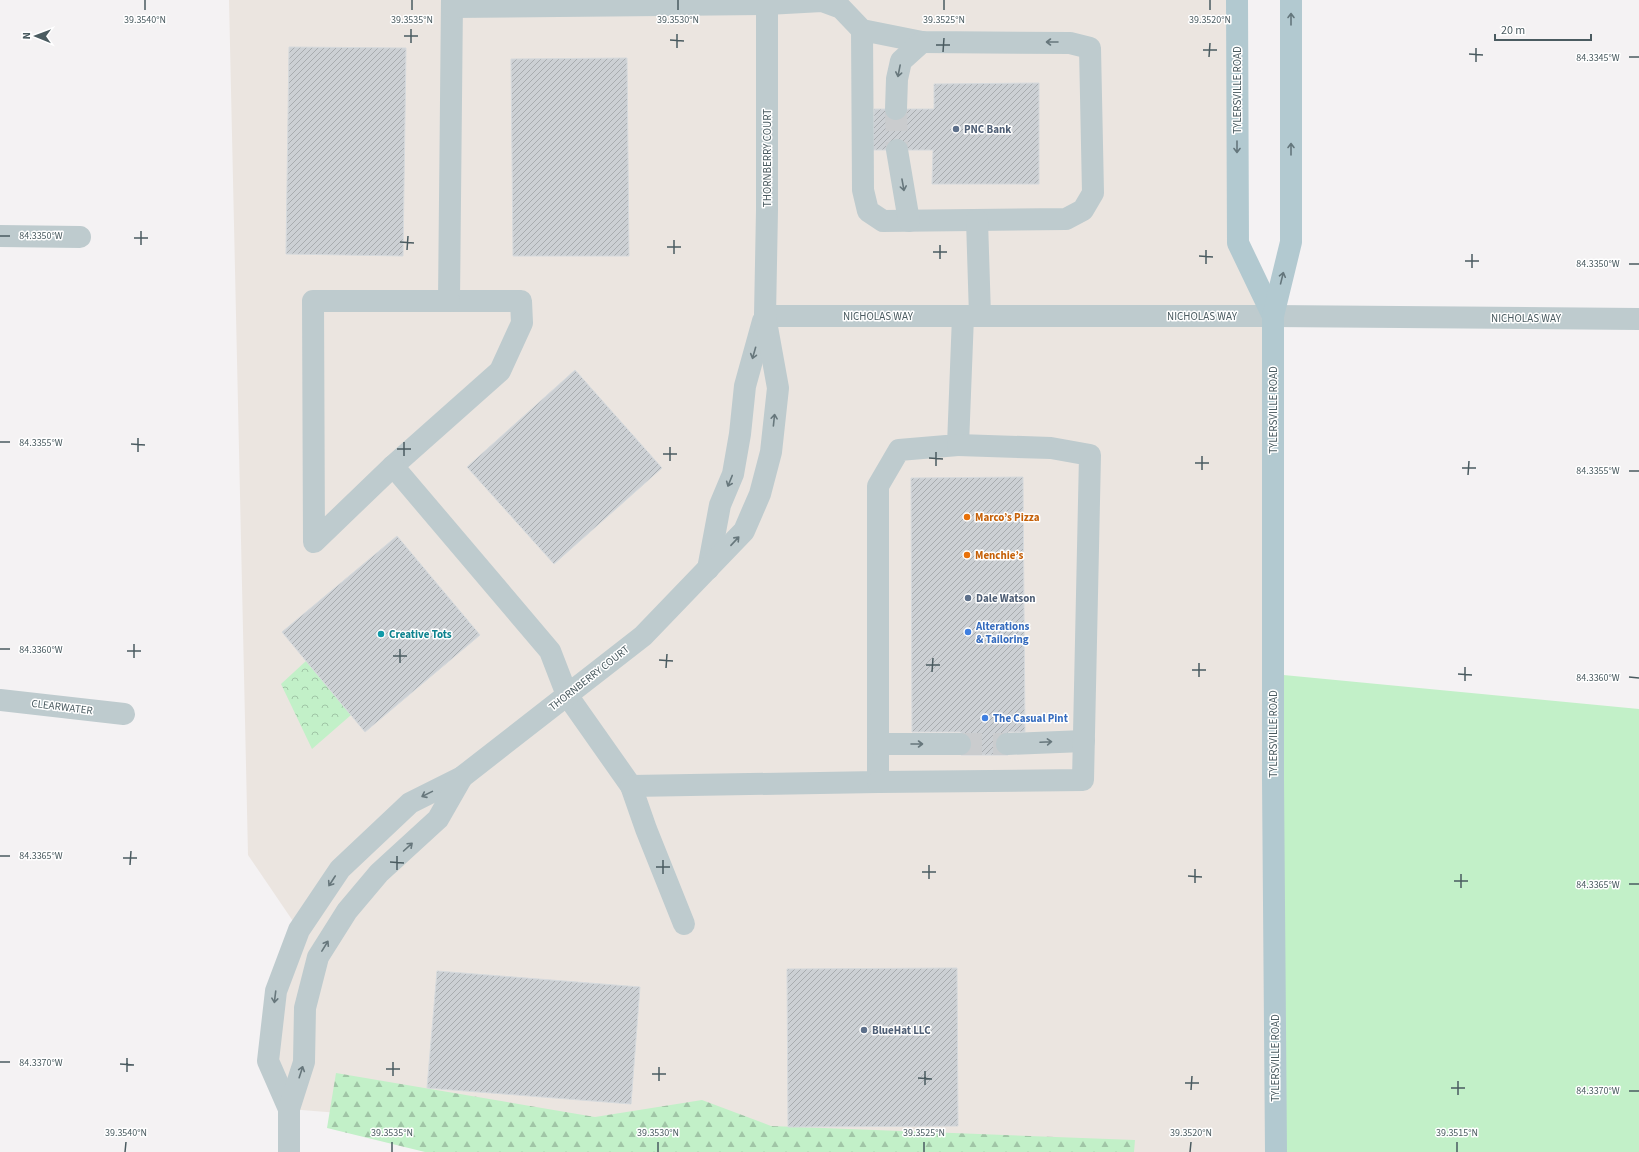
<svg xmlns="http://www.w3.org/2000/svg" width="1639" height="1152" font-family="'Source Sans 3',sans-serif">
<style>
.commercial{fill:#ebe5e0}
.green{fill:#c2f0c8}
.forest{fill:url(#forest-firs)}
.park{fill:url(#park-crowns)}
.building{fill:url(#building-hatch);stroke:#d6dadd}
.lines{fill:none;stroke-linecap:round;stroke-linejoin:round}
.minor-tunnel{stroke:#caccce;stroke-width:22;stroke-dasharray:22 11;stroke-linecap:butt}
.minor{stroke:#becbce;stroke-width:22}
.major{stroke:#b2c9d0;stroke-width:22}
.oneway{stroke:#64767c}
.oneway2{stroke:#67777c}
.ticks{fill:none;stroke:#4a5b60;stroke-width:1.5}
.service-dot{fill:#5c6f8a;stroke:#fff;stroke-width:1.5}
.food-dot{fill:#e8710a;stroke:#fff;stroke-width:1.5}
.shop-dot{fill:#3f7fe0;stroke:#fff;stroke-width:1.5}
.culture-dot{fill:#0f9aa8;stroke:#fff;stroke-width:1.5}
.labels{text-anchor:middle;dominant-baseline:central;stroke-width:3;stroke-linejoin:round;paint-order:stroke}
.street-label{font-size:11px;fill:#4a5b60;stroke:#fff}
.service-label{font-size:11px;font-weight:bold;fill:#4e5e75;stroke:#fff;text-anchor:start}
.food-label{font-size:11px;font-weight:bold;fill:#c56008;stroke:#fff;text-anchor:start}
.shop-label{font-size:11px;font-weight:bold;fill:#366cbe;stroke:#fff;text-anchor:start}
.culture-label{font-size:11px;font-weight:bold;fill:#0d838f;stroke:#fff;text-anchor:start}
.ticks-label{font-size:10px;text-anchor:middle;fill:#4a5b60;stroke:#fff;stroke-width:3;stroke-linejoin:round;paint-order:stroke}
</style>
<defs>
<pattern id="forest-firs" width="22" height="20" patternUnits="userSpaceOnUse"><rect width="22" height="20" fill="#c2f0c8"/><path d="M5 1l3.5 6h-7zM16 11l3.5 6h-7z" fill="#a0c5a6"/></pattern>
<pattern id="park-crowns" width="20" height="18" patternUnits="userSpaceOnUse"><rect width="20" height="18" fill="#c2f0c8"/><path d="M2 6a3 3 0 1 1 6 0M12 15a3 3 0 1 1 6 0" fill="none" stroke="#a0c5a6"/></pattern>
<pattern id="building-hatch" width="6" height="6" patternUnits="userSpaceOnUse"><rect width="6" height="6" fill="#ccd0d4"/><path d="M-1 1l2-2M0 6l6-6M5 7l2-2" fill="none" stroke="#a8acaf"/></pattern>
</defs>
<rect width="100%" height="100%" fill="#f4f2f3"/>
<!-- commercial -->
<polygon class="commercial" points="229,0 1237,0 1238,243 1273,316 1276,1152 821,1152 289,1109 268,1061 299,930 248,855"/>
<!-- green -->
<polygon class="green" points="1273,674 1639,709 1639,1152 1276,1152"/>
<!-- forest -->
<polygon class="forest" points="336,1073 595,1117 702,1100 771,1126 1135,1140 1134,1152 425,1152 327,1128"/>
<!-- park -->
<polygon class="park" points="306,661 351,715 312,749 281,684"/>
<!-- building -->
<g class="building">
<polygon points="289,47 406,48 403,256 286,254"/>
<polygon points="627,58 629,256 513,256 511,59"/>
<polygon points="1039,83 1039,184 932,184 933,150 873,150 874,109 934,109 934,84"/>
<polygon points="575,370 662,468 554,564 467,467"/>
<polygon points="1023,477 1025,732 1008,732 1008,755 961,755 961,732 912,732 911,478"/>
<polygon points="397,536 480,635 365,732 282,632"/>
<polygon points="957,968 958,1126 788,1127 787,969"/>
<polygon points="437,971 640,987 631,1104 427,1088"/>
</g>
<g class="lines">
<!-- minor-tunnel -->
<g class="minor-tunnel">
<polyline points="896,109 897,150"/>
<polyline points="960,744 1007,744"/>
</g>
<!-- minor -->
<g class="minor">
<polyline points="452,0 449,301 521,301 522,323 500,371 393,466 550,651 567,695 631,786 878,782 878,486 899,450 958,445 963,316"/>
<polyline points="452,7 767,4 822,1 841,8 862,30 863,190 868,211 883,221 1066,219 1083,210 1093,193 1090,48 1070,43 922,42 862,30"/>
<polyline points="896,109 897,79 901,61 922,42"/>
<polyline points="897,150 909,221"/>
<polyline points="977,220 980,316"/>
<polyline points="0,236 80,237"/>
<polyline points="765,316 1273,316 1639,319"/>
<polyline points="393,466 314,542 313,301 449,301"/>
<polyline points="708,569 720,505 733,474 740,434 745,386 763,321"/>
<polyline points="0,700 124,714"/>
<polyline points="878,744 960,744"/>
<polyline points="1007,744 1084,741"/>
<polyline points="878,782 1083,780 1090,455 1051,448 958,445"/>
<polyline points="631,786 646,829 684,924"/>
<polyline points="289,1109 268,1061 276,991 299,930 340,869 410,803 462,777 643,636 744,531 760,494 771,452 778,388 765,316 767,210 767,0"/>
<polyline points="289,1152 289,1109 304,1062 305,1008 318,957 347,911 379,873 438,819 462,777"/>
</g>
<!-- major -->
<g class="major">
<polyline points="1237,0 1238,243 1273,316"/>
<polyline points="1276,1152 1273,779 1273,316 1291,242 1291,0"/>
</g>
</g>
<!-- one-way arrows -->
<defs><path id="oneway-shaft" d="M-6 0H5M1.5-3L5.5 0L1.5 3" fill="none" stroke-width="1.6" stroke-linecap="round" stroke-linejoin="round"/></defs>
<g class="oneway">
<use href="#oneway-shaft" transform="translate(1291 19) rotate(-90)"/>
<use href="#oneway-shaft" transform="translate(1237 147) rotate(90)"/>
<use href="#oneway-shaft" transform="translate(1291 149) rotate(-90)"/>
<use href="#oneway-shaft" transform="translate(1282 278) rotate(-76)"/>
</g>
<g class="oneway2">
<use href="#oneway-shaft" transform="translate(1052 42) rotate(-180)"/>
<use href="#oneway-shaft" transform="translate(899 71) rotate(101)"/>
<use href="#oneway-shaft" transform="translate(903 185) rotate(80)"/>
<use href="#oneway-shaft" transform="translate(754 353) rotate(106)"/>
<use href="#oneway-shaft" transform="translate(774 420) rotate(-84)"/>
<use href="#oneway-shaft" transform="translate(730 481) rotate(112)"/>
<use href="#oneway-shaft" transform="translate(735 541) rotate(-47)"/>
<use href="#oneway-shaft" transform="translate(1046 742) rotate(-3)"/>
<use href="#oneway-shaft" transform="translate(917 744)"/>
<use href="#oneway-shaft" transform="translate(427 794) rotate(154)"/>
<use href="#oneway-shaft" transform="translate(408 847) rotate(-42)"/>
<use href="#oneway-shaft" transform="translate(332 881) rotate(123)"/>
<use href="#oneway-shaft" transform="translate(325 946) rotate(-58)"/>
<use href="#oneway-shaft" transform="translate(275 997) rotate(97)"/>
<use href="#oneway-shaft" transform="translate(301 1072) rotate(-72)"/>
</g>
<!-- ticks -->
<path class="ticks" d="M145,10v-10M412,10v-10M678,10v-10M944,10v-10M1210,10v-10M404,36h14M670,40l14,1M411,43v-14M936,45h14M677,48v-14M1203,50h14M943,52l1,-14M1469,54l14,1M1209,57l1,-14M1629,57h10M1476,62v-14M0,236h10M134,238h14M400,242l14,1M141,245v-14M667,247h14M407,250l1,-14M933,252h14M674,254v-14M1199,256l14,1M940,259v-14M1465,261h14M1206,264v-14M1629,264h10M1472,268v-14M0,442h10M131,444l14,1M397,449h14M138,452v-14M663,454h14M404,456v-14M929,458l14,1M670,461v-14M1195,463h14M936,466v-14M1462,468h14M1202,470v-14M1629,471h10M1468,475l1,-14M0,649h10M127,651h14M393,656h14M134,658v-14M659,660l14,1M400,663v-14M926,665h14M666,668l1,-14M1192,670h14M932,672l1,-14M1458,674l14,1M1199,677v-14M1629,677l10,1M1465,681v-14M0,856h10M123,858h14M390,862l14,1M130,865l1,-14M656,867h14M397,870v-14M922,872h14M663,874v-14M1188,876l14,1M929,879v-14M1454,881h14M1195,883v-14M1629,884h10M1461,888v-14M0,1062h10M120,1064l14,1M386,1069h14M127,1072v-14M652,1074h14M393,1076v-14M918,1078l14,1M659,1081v-14M1185,1083h14M925,1085v-14M1451,1088h14M1191,1090l1,-14M1629,1091h10M1458,1095v-14M125,1152l1,-10M392,1152v-10M658,1152v-10M924,1152v-10M1190,1152l1,-10M1457,1152v-10"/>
<!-- markers -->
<g class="service-dot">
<circle cx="956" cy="129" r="4"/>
<circle cx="968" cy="598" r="4"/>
<circle cx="864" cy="1030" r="4"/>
</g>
<g class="food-dot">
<circle cx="967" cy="517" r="4"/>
<circle cx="967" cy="555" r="4"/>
</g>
<g class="shop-dot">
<circle cx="968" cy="632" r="4"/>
<circle cx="985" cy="718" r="4"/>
</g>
<circle class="culture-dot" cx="381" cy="634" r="4"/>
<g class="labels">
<!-- street labels -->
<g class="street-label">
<text transform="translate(1237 90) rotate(-90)">TYLERSVILLE ROAD</text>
<text transform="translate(767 158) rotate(-90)">THORNBERRY COURT</text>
<text x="878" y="316">NICHOLAS WAY</text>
<text x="1202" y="316">NICHOLAS WAY</text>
<text x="1526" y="318">NICHOLAS WAY</text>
<text transform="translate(1273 410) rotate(-90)">TYLERSVILLE ROAD</text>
<text transform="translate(589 678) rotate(-38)">THORNBERRY COURT</text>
<text transform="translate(62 707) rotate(7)">CLEARWATER</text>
<text transform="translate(1273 734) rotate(-90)">TYLERSVILLE ROAD</text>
<text transform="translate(1275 1058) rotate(-90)">TYLERSVILLE ROAD</text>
</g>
<!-- service labels -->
<g class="service-label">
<text x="964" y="129">PNC Bank</text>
<text x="976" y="598">Dale Watson</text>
<text x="872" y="1030">BlueHat LLC</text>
</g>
<!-- food labels -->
<g class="food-label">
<text x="975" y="517">Marco’s Pizza</text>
<text x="975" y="555">Menchie’s</text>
</g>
<!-- shop labels -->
<g class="shop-label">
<text x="976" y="626">Alterations<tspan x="976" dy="13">&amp; Tailoring</tspan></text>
<text x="993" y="718">The Casual Pint</text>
</g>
<!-- culture labels -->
<g class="culture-label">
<text x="389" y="634">Creative Tots</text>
</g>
</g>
<g class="ticks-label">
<text x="145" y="23">39.3540°N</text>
<text x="412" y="23">39.3535°N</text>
<text x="678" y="23">39.3530°N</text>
<text x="944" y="23">39.3525°N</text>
<text x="1210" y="23">39.3520°N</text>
<text x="1598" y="61">84.3345°W</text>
<text x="41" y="239">84.3350°W</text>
<text x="1598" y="267">84.3350°W</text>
<text x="41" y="446">84.3355°W</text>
<text x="1598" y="474">84.3355°W</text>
<text x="41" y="653">84.3360°W</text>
<text x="1598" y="681">84.3360°W</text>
<text x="41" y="859">84.3365°W</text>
<text x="1598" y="888">84.3365°W</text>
<text x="41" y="1066">84.3370°W</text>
<text x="1598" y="1094">84.3370°W</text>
<text x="126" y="1136">39.3540°N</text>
<text x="392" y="1136">39.3535°N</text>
<text x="658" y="1136">39.3530°N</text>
<text x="924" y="1136">39.3525°N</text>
<text x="1191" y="1136">39.3520°N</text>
<text x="1457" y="1136">39.3515°N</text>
</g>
<!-- north arrow -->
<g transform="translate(36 36) rotate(271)" stroke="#ffffff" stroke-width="3" paint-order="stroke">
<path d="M0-3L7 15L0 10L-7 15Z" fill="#4a5b60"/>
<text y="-6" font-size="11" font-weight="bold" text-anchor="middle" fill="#4a5b60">N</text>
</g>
<!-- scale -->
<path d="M1495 34v6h96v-6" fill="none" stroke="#4a5b60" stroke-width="2"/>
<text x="1501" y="34" font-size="12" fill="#4a5b60" stroke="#ffffff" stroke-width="3" paint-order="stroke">20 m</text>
</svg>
